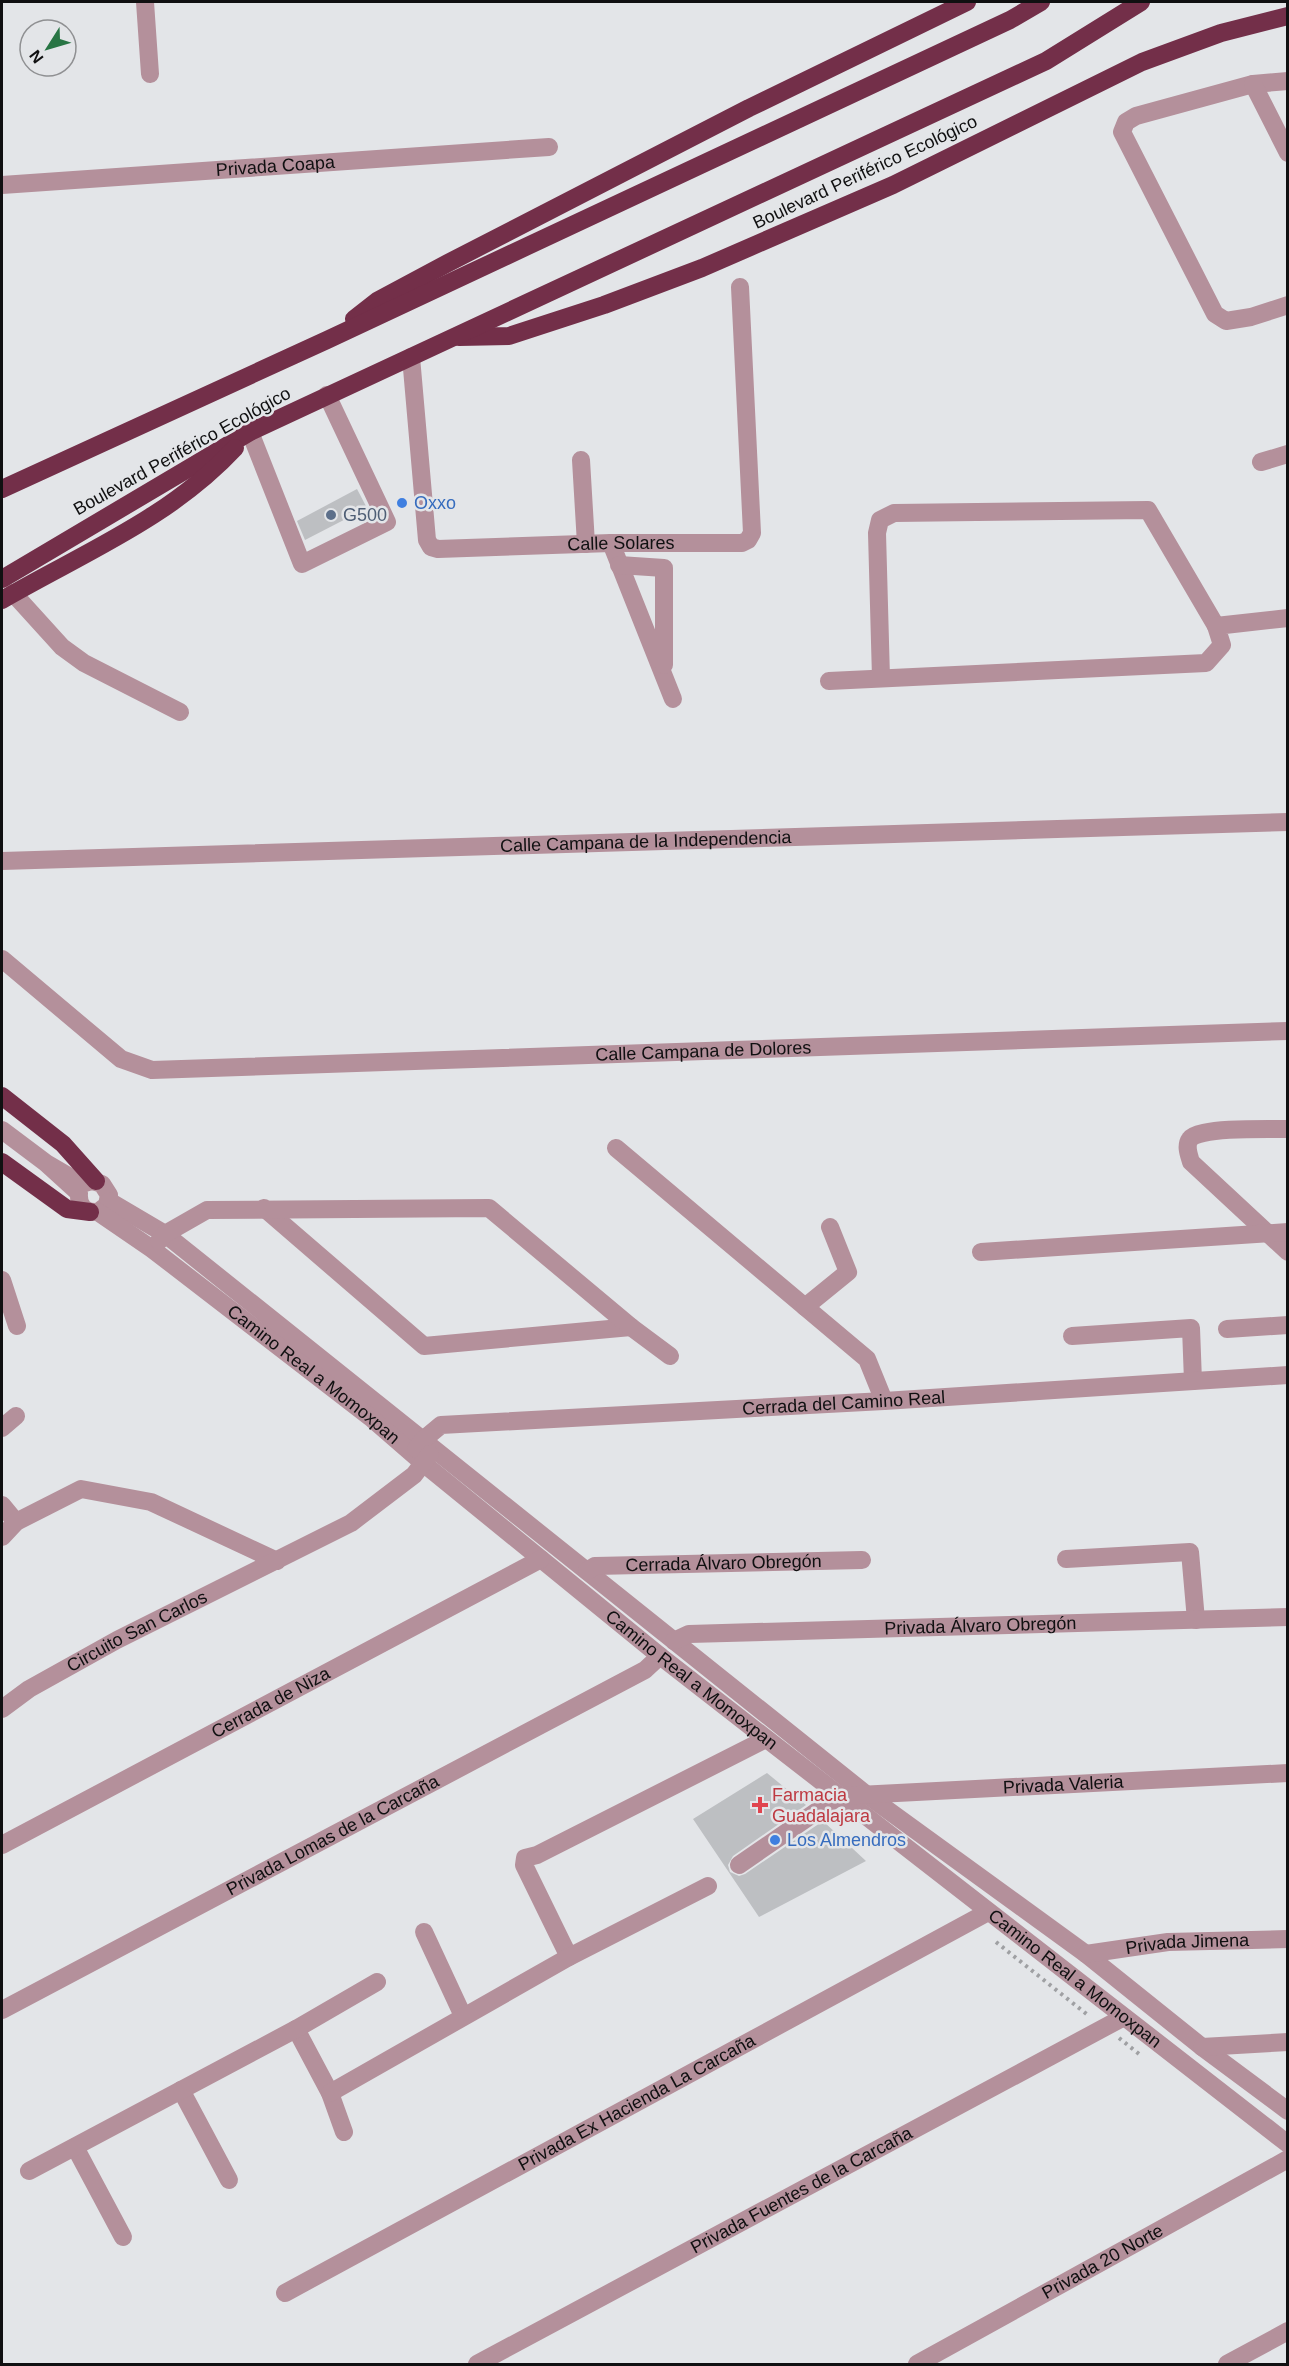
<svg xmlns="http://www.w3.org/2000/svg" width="1289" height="2366" font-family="Arial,sans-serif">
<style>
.building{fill:#bdbfc2}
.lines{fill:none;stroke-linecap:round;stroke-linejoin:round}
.path{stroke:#9fa0a3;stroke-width:4;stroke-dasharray:3 4.5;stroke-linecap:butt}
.minor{stroke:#b4909b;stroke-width:18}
.highway{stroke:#732f49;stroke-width:18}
.shop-dot{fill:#3f7fe0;stroke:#e3e5e8;stroke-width:2}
.service-dot{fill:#5c6f8a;stroke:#e3e5e8;stroke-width:2}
.health-dot{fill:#e0444e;stroke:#e3e5e8;stroke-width:2}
.labels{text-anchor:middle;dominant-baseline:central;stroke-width:5;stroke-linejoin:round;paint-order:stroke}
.street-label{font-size:18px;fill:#101011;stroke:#e3e5e8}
.shop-label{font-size:18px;fill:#366cbe;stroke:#e3e5e8;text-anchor:start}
.service-label{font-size:18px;fill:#4e5e75;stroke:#e3e5e8;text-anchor:start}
.health-label{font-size:18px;fill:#be3a42;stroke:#e3e5e8;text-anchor:start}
</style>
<rect width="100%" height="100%" fill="#e3e5e8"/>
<!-- building -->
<g class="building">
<polygon points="357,489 367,508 305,540 297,521"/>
<polygon points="767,1773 806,1805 733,1856 728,1865 730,1872 739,1876 745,1874 823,1821 866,1861 759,1917 693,1819"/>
</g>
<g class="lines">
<!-- path -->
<g class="path">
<polyline points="996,1942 1089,2016"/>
<polyline points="1119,2038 1139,2054"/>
</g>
<!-- minor -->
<g class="minor">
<polyline points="145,2 150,74"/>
<polyline points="1288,81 1253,84 1136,116 1126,122 1122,132 1215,314 1226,321 1251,317 1288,305"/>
<polyline points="1253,84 1288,153"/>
<path id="s1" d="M2,185l547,-38"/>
<path id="s2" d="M411,357l16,183 4,7 7,2 173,-6h131l6,-3 4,-7 -12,-246"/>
<polyline points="250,432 302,564 387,522 327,395"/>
<polyline points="581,460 586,544"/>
<polyline points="1261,462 1288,454"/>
<polyline points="611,543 673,699"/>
<polyline points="619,565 664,568 664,665"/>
<polyline points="13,593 62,647 84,663 180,712"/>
<polyline points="881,678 877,533 880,520 894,513 1148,510 1216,626"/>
<polyline points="829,681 1206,663 1222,645 1216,626 1288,618"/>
<path id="s3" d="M2,861l1286,-39"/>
<path id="s4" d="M2,959l119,100 31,11 1136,-39"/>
<path d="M1288,1129c-17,0 -90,-2 -98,10 -5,7 -1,16 1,23l97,90"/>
<path d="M2,1130l44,33 33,30c-1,13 6,20 19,19l9,-7 2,-10 -7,-11 -10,-3 -10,3 -36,-21"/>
<polyline points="616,1148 867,1359 884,1401"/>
<polyline points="109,1201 165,1234 867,1795 1086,1954 1202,2047 1288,2111"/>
<polyline points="264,1208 424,1346 631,1327"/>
<path id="s5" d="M98,1212l54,37 218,168 53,46 237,193 628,488"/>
<polyline points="159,1241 165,1234 207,1210 489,1208 631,1327 670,1356"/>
<polyline points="981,1252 1288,1232"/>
<polyline points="2,1280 17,1326"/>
<polyline points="805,1307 848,1272 830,1227"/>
<polyline points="1227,1329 1288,1325"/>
<polyline points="1072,1336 1191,1328 1193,1381"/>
<polyline points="2,1428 16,1416"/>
<path id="s6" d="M416,1449l7,-9 18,-15 443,-24 404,-26"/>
<polyline points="2,1505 16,1522"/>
<polyline points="2,1537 16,1522 81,1489 151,1502 277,1561"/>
<polyline points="1066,1559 1190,1552 1196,1620"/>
<path id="s7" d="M587,1571l8,-5 267,-6"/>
<path id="s8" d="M674,1641l15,-7 599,-17"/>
<path id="s9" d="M2,1709l27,-20 88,-49 234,-117 63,-48 16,-21"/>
<path id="s10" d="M2,1845l539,-286"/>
<path id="s11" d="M739,1865l100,-69 449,-23"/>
<polyline points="424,1932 463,2016"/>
<path id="s12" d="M1086,1954l82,-12 120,-3"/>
<polyline points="569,1957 524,1865 525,1858 537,1855 766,1739"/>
<path id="s13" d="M2,2010l643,-340 15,-14"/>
<polyline points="296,2029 330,2093 344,2132"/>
<polyline points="1202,2047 1288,2042"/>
<polyline points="181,2090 229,2180"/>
<polyline points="330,2093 569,1957 708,1886"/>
<polyline points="75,2147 123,2237"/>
<polyline points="29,2171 296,2029 377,1982"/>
<path id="s14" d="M285,2293l703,-381"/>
<path id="s15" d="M477,2364l647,-347"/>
<path id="s16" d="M917,2364l371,-205"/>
<polyline points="1227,2364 1288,2331"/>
</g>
<!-- highway -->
<g class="highway">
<polyline points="354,319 377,301 448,263 749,108 967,2"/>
<polyline points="459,337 509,336 604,305 702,268 893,185 1142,62 1221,33 1288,16"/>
<polyline points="2,489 327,340 1010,20 1041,2"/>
<polyline points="2,579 250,432 1046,61 1141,2"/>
<path d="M2,600c81,-47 168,-82 233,-152"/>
<polyline points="2,1096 63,1144 96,1181"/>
<polyline points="2,1162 67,1209 90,1212"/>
</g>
</g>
<!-- markers -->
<g class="shop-dot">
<circle cx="402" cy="503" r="6"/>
<circle cx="775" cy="1840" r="6"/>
</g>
<circle class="service-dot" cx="331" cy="515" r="6"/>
<path class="health-dot" d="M757 1796h6v6h6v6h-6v6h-6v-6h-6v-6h6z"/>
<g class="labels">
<!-- street labels -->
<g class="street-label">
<text stroke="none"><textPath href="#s1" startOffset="274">Privada Coapa</textPath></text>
<text transform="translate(865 172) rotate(-25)">Boulevard Periférico Ecológico</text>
<text transform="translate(182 451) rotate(-29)">Boulevard Periférico Ecológico</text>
<text stroke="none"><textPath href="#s2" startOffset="382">Calle Solares</textPath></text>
<text stroke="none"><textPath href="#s3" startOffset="644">Calle Campana de la Independencia</textPath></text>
<text stroke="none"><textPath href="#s4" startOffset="740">Calle Campana de Dolores</textPath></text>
<text stroke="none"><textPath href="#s5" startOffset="270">Camino Real a Momoxpan</textPath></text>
<text stroke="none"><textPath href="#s6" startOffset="438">Cerrada del Camino Real</textPath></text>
<text stroke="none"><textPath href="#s7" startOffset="138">Cerrada Álvaro Obregón</textPath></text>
<text stroke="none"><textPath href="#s8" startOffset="308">Privada Álvaro Obregón</textPath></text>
<text stroke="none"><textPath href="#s9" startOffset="156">Circuito San Carlos</textPath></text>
<text stroke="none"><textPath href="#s5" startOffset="756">Camino Real a Momoxpan</textPath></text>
<text stroke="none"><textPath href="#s10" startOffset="304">Cerrada de Niza</textPath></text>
<text stroke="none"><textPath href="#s11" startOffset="346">Privada Valeria</textPath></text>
<text stroke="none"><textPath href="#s13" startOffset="374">Privada Lomas de la Carcaña</textPath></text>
<text stroke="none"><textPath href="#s12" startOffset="102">Privada Jimena</textPath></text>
<text stroke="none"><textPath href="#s5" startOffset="1242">Camino Real a Momoxpan</textPath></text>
<text stroke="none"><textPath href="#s14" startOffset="400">Privada Ex Hacienda La Carcaña</textPath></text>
<text stroke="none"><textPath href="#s15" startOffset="368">Privada Fuentes de la Carcaña</textPath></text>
<text stroke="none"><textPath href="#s16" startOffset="212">Privada 20 Norte</textPath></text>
</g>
<!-- shop labels -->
<g class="shop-label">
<text x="414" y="503">Oxxo</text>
<text x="787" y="1840">Los Almendros</text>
</g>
<!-- service labels -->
<g class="service-label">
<text x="343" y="515">G500</text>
</g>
<!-- health labels -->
<g class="health-label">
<text x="772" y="1795">Farmacia<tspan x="772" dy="21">Guadalajara</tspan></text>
</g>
</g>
<!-- border -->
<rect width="1289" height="2366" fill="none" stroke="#101011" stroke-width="6"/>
<!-- north arrow -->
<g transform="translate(48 48) rotate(233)"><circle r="28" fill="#e3e5e8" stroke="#8f9092" stroke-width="1.5"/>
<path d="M0-4.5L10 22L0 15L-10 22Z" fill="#287544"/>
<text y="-9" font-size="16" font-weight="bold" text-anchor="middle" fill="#101011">N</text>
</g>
</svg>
